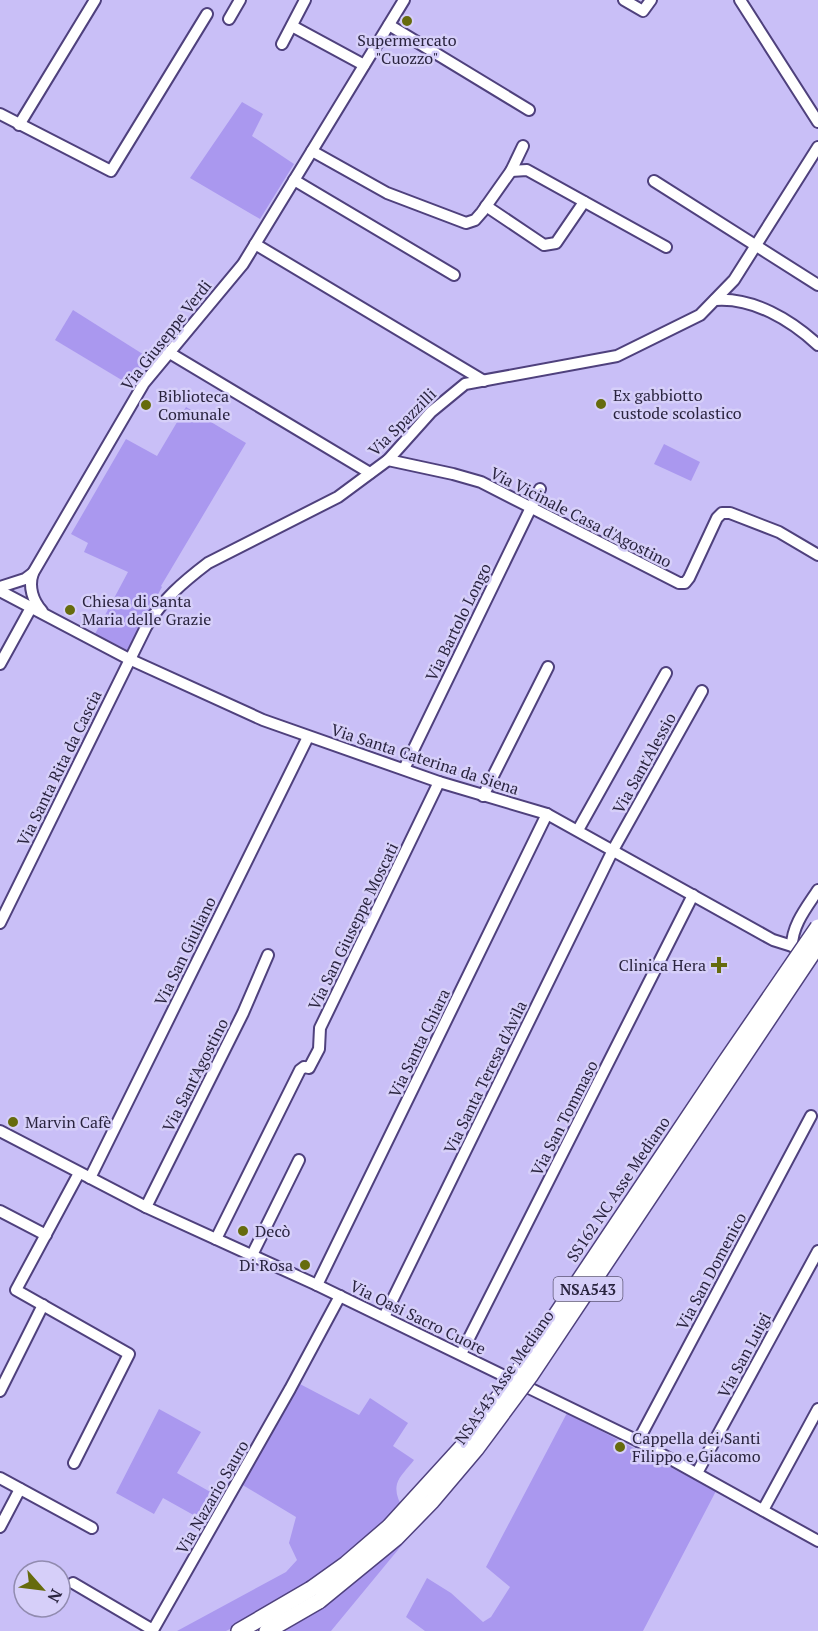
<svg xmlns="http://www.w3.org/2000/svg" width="818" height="1631" font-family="'PT Serif',serif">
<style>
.green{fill:#aa98ef}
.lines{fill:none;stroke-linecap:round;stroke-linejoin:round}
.minor-casing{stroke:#4f417d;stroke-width:14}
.highway-casing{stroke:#4f417d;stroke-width:18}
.minor{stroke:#fff;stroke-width:10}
.highway{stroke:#fff;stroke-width:15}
.highway-bridge-casing{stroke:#4f417d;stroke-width:18;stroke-linecap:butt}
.highway-bridge{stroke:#fff;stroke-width:15}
.poi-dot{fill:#666b0d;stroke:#d6cff9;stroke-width:2}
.labels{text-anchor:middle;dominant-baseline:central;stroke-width:5;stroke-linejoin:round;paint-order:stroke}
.shield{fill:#d6cff9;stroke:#5e5777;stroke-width:1.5}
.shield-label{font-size:15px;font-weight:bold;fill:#2a243f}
.poi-label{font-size:16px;fill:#2a243f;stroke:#d6cff9;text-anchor:start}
.street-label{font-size:16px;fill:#2a243f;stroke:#d6cff9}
</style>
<rect width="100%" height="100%" fill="#c9bff7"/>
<!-- green -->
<g class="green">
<polygon points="242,102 263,114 252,136 294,164 260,219 190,178"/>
<polygon points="73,310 149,358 130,385 55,340"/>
<polygon points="186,407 246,443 161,586 162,587 127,650 95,634 128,572 84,552 88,543 71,534 126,439 157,456"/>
<polygon points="664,444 700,462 691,481 654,464"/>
<path d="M298,1383l61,32 11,-17 38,25 -15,23 21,14c-5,7 -15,16 -17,24 -4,15 12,33 19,44l-85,103h-51l-22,-16 -32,16h-49l109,-59 11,-12 -8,-17 7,-26 -55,-33z"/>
<polygon points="159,1409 201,1432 177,1473 221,1498 206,1522 163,1498 154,1514 116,1493"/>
<polygon points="567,1413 716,1491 643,1631 425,1631 406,1617 427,1578 451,1593 483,1622 491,1617 510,1587 486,1567"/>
</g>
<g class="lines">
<!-- minor casing -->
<g class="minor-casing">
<g id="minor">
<polyline points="624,0 643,11 651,0"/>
<polyline points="740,0 818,122"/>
<polyline points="229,19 240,0"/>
<polyline points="389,25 529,110"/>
<polyline points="292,26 364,65"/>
<polyline points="282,44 305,0"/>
<polyline points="0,114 111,171 207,14"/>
<polyline points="19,125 95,0"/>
<polyline points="312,151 387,193 466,223 475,220 482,212 511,171 523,146"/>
<polyline points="511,171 527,170 666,247"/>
<polyline points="294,180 454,275"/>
<polyline points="654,181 818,285"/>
<polyline points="486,206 544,245 556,243 584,202"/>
<polyline points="255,244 484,381"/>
<path d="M715,300c38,-3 76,20 103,45"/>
<polyline points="168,352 370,473"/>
<polyline points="388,460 453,474 481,482 679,583 685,583 689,578 717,518 722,513 730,513 779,532 818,555"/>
<polyline points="0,587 25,579 33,573"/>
<polyline points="0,591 129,659 263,720 439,782 547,814 773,940 808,951"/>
<path d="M42,611c-9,-10 -14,-24 -9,-38l111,-190 99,-119 161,-264"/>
<polyline points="0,664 32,606"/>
<polyline points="404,769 540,489"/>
<polyline points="483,796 548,667"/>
<polyline points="578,830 666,673"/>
<path d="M0,923l146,-296c16,-27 37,-45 62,-64l130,-66 50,-37 43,-48 34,-28 152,-28 83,-41 34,-35 84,-133"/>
<path d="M792,946c0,-21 15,-39 26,-56"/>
<polyline points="0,1131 148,1208 317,1285 638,1441 818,1541"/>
<polyline points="90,1178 308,737"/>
<polyline points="146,1207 243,1013 268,955"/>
<polyline points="0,1211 46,1235"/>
<polyline points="216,1239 300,1070 304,1067 309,1068 319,1049 320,1028 439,782"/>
<polyline points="252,1255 299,1160"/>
<polyline points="317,1285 547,814"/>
<polyline points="384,1317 613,850 702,691"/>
<polyline points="461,1354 693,895"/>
<polyline points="0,1391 43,1305"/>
<polyline points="638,1441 811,1116"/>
<polyline points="74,1463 129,1354 16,1290 79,1173"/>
<polyline points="697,1473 818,1251"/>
<polyline points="0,1478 92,1528"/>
<polyline points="763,1510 818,1409"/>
<polyline points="0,1527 20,1489"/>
<polyline points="73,1583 153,1630 290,1389 340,1296"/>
</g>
</g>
<!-- highway casing -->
<g class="highway-casing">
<g id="highway">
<polyline points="239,1631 311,1589"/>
<polyline points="267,1631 319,1601"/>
</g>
</g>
<!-- minor -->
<use href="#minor" class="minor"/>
<!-- highway -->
<use href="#highway" class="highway"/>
<!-- highway-bridge casing -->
<g class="highway-bridge-casing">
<g id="highway-bridge">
<polyline points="311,1589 346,1564 389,1527 462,1447 522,1366 724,1064 818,927"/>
<polyline points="319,1601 396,1538 432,1501 476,1449 530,1376 818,945"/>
</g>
</g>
<!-- highway-bridge -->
<use href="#highway-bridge" class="highway-bridge"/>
</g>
<!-- markers -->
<g class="poi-dot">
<circle cx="407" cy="21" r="6"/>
<circle cx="601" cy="404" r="6"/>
<circle cx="146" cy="405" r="6"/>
<circle cx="70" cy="610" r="6"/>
<path d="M716 956h6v6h6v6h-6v6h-6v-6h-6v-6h6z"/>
<circle cx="13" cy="1122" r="6"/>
<circle cx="243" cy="1231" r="6"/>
<circle cx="305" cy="1265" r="6"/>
<circle cx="620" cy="1447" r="6"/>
</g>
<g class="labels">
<!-- shield labels -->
<rect class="shield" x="553.5" y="1277" width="69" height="24" rx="4.5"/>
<g class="shield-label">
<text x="588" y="1289">NSA543</text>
</g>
<!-- poi labels -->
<g class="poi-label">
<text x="407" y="40" text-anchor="middle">Supermercato<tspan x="407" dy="18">"Cuozzo"</tspan></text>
<text x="613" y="395">Ex gabbiotto<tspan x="613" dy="18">custode scolastico</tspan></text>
<text x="158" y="396">Biblioteca<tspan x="158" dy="18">Comunale</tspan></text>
<text x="82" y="601">Chiesa di Santa<tspan x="82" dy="18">Maria delle Grazie</tspan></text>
<text x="706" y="965" text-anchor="end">Clinica Hera</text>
<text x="25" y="1122">Marvin Cafè</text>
<text x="255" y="1231">Decò</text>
<text x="293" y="1265" text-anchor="end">Di Rosa</text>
<text x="632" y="1438">Cappella dei Santi<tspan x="632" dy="18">Filippo e Giacomo</tspan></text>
</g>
<!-- street labels -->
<g class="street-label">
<text transform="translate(166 335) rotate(-52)">Via Giuseppe Verdi</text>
<text transform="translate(402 422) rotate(-45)">Via Spazzilli</text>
<text transform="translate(581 517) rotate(27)">Via Vicinale Casa d'Agostino</text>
<text transform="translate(458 622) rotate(-64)">Via Bartolo Longo</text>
<text transform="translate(425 759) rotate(18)">Via Santa Caterina da Siena</text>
<text transform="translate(644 763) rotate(-61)">Via Sant'Alessio</text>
<text transform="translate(59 768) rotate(-64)">Via Santa Rita da Cascia</text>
<text transform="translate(353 926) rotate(-64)">Via San Giuseppe Moscati</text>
<text transform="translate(185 951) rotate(-64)">Via San Giuliano</text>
<text transform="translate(419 1043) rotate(-64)">Via Santa Chiara</text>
<text transform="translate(195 1075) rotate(-63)">Via Sant'Agostino</text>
<text transform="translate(485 1077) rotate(-64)">Via Santa Teresa d'Avila</text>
<text transform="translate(564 1118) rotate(-63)">Via San Tommaso</text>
<text transform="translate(618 1189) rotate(-56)">SS162 NC Asse Mediano</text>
<text transform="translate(711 1271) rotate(-62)">Via San Domenico</text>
<text transform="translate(418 1317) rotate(26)">Via Oasi Sacro Cuore</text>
<text transform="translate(744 1355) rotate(-62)">Via San Luigi</text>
<text transform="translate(504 1377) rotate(-55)">NSA543 Asse Mediano</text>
<text transform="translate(212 1497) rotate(-60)">Via Nazario Sauro</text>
</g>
</g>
<!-- north arrow -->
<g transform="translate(42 1589) rotate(118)"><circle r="28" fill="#d6cff9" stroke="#918baf" stroke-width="1.5"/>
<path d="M0-4.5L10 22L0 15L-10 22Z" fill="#666b0d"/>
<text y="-9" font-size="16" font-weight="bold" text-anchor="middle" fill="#2a243f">N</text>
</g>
</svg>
